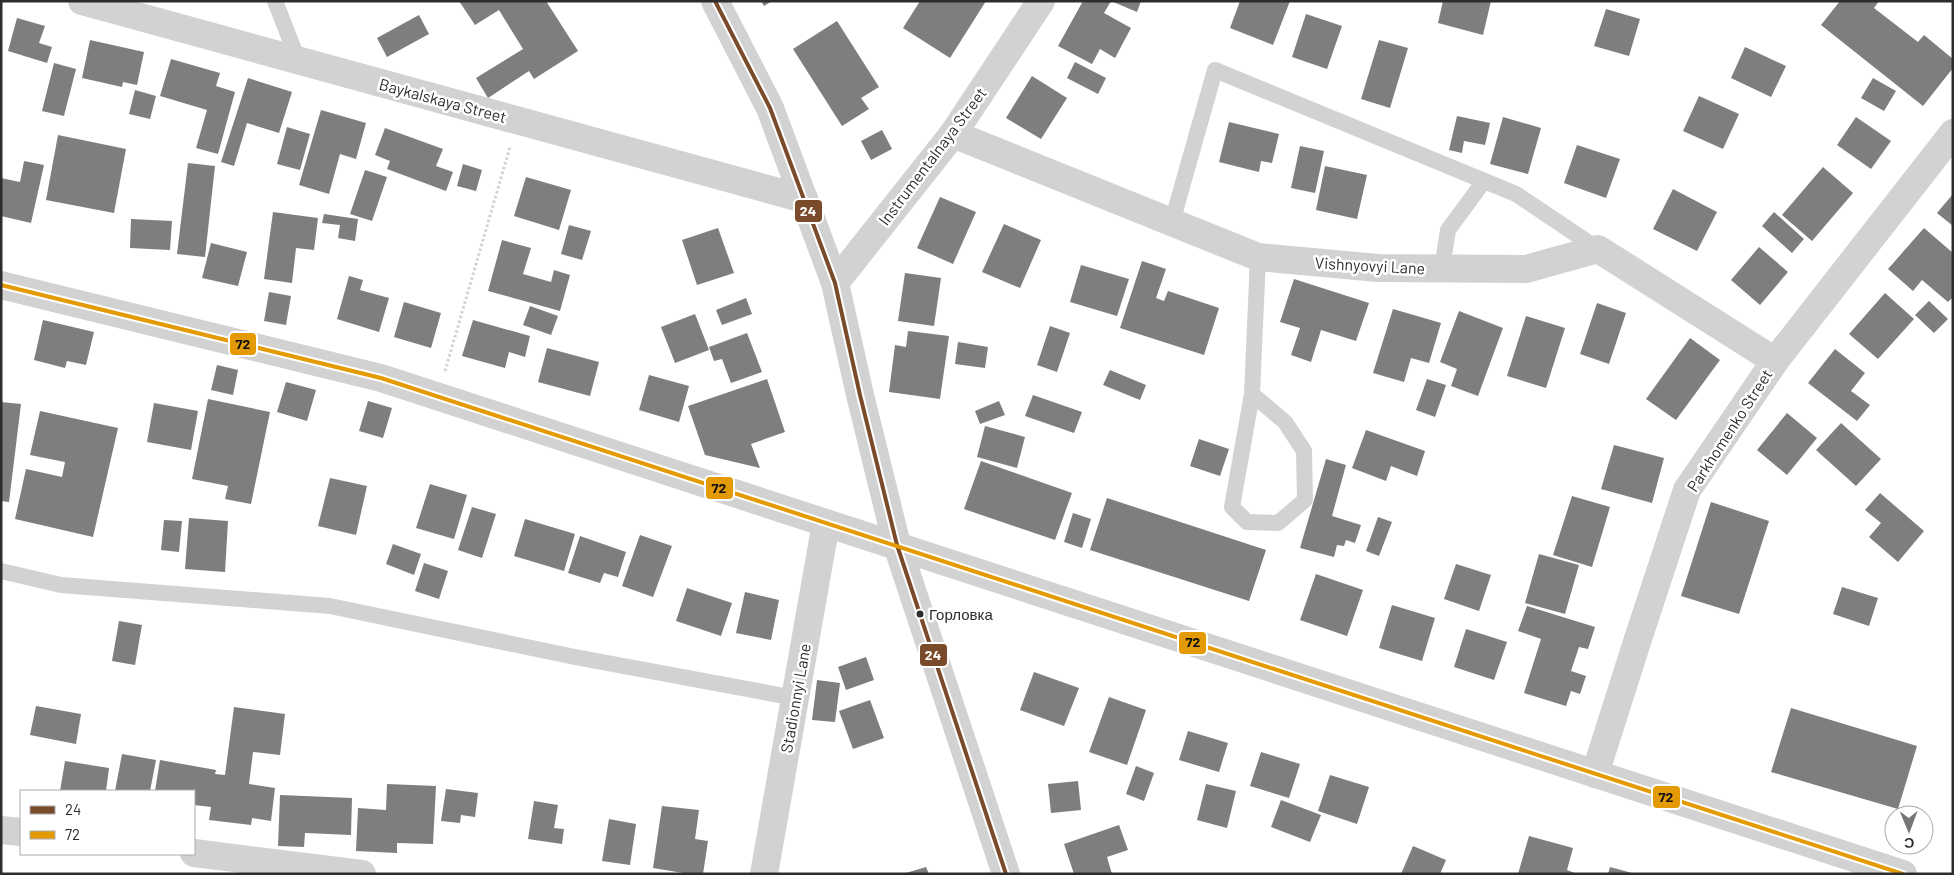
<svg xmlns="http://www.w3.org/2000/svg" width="1954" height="875" font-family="Barlow,sans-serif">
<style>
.building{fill:#7e7e7e}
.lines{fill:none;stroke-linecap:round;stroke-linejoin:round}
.path{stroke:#d2d2d2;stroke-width:3;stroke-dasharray:2.5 2.5;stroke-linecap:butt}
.service{stroke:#d2d2d2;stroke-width:16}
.minor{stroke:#d2d2d2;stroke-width:28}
.tertiary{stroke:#d2d2d2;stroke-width:28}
.bus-1-casing{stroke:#fff;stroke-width:8}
.bus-2-casing{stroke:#fff;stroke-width:8}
.bus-1{stroke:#7a4b2a;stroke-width:4}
.bus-2{stroke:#e39a04;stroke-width:4}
.bus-dot{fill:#2d2d2d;stroke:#fff;stroke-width:2}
.labels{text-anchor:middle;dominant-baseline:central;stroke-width:5;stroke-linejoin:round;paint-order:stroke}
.bus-label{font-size:15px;fill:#2d2d2d;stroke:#fff;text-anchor:start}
.street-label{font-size:16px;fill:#2d2d2d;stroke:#fff}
.line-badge{stroke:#fff;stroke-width:2}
.badge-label{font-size:14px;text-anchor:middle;font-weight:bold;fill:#fff}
.pale-badge-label{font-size:14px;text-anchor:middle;font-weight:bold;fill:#111}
</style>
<rect width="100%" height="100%" fill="#fff"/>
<!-- building -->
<g class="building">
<polygon points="459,1 546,1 578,51 534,79 529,71 488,98 476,78 523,49 499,10 475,25"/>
<polygon points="761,1 772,1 764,6"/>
<polygon points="920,1 986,1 950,58 903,28"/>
<polygon points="1083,1 1141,1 1137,12 1111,1 1104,13 1131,28 1115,58 1100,49 1092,64 1058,46"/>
<polygon points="1240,1 1290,1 1273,45 1230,28"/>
<polygon points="1443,1 1491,1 1483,35 1438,23"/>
<polygon points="1840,1 1879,1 1874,8 1918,42 1924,35 1953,59 1953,68 1923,106 1821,25"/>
<polygon points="1606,9 1640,19 1629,56 1594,46"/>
<polygon points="1306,14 1342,26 1327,69 1292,57"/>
<polygon points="419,15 429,34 387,57 377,38"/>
<polygon points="17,18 45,26 39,43 52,47 47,63 8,51"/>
<polygon points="837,21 879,87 861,98 869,109 842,126 793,49"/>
<polygon points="90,40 144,52 137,85 123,82 122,87 82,78"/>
<polygon points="1379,40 1408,48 1390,108 1361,99"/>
<polygon points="1745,47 1786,66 1771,97 1731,78"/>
<polygon points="171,59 220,73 216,86 235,92 218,154 196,148 207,110 160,96"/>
<polygon points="1075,62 1106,78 1098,94 1067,78"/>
<polygon points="54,63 76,69 64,116 42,111"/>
<polygon points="1032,76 1067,98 1041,139 1006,118"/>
<polygon points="248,78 292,92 279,133 247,123 234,166 221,162"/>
<polygon points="1873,78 1896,91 1884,111 1861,98"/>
<polygon points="135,90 156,96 150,119 129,114"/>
<polygon points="1699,96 1739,114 1723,149 1683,131"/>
<polygon points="321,110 366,123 356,159 340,154 329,194 299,185"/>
<polygon points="1457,116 1490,123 1485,145 1464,141 1462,153 1449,150"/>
<polygon points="1503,117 1541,128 1528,174 1490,164"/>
<polygon points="1856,117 1891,141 1871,169 1837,145"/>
<polygon points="1229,122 1279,134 1272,163 1261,161 1259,172 1219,162"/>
<polygon points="287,127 310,134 300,170 277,164"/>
<polygon points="385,128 443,149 436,166 453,172 446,191 387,169 390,161 375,155"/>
<polygon points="882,130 892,149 871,160 861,141"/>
<polygon points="58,135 126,149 114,213 46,200"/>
<polygon points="1577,145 1620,159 1606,198 1564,183"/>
<polygon points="1300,146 1324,151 1315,193 1291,188"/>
<polygon points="24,161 44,165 31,223 1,216 1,178 20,182"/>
<polygon points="188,163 215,166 205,257 177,254"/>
<polygon points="463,164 482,170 476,191 457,186"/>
<polygon points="1325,166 1367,175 1357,219 1316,210"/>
<polygon points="1823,167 1853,193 1812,241 1782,215"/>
<polygon points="365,170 387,177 372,221 350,214"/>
<polygon points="526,177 571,190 559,230 514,216"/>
<polygon points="1673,189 1717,212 1697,251 1653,229"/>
<polygon points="1953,194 1953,226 1937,213"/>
<polygon points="940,197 976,212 953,264 917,248"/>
<polygon points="273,212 318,218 314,250 296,248 292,283 264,279"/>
<polygon points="1774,212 1804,239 1792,253 1762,226"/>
<polygon points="324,214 358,219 355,241 338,238 340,225 322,223"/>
<polygon points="131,219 172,221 170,250 130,248"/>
<polygon points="1004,224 1041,240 1020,288 982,272"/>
<polygon points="569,225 591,231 582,260 561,254"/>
<polygon points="718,228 734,273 697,285 682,240"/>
<polygon points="1924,228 1953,253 1953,297 1948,302 1922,280 1913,291 1888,269"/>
<polygon points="502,240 531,248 523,274 551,282 554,270 570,275 560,311 488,291"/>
<polygon points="211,243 247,252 238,286 202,278"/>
<polygon points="1759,247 1788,272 1760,305 1731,280"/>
<polygon points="1142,261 1166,269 1156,298 1164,301 1168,291 1219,308 1204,355 1120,328"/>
<polygon points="1081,265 1129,279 1117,316 1070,302"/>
<polygon points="905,273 941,278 934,326 898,321"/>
<polygon points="349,276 363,280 360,290 389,298 379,332 337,319"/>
<polygon points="1294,279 1369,303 1356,341 1321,330 1311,362 1291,355 1300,328 1280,322"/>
<polygon points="269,292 291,296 286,325 264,321"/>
<polygon points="1885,293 1914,319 1878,359 1849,334"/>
<polygon points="746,298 752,314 722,325 716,310"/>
<polygon points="1929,301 1948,319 1934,333 1915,315"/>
<polygon points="404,302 441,313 431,348 394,337"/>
<polygon points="1597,303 1626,313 1609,364 1580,354"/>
<polygon points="530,306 558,316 551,335 523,325"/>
<polygon points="1393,309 1441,323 1429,363 1411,358 1404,382 1373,373"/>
<polygon points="1459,311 1503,328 1478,396 1451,386 1457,369 1440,362"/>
<polygon points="695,314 709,350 675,363 661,327"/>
<polygon points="1526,316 1565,328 1546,388 1507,376"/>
<polygon points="43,320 94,332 86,365 67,361 65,368 34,360"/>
<polygon points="473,320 530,336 525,357 509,352 505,368 462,356"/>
<polygon points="1050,326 1070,333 1057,372 1037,365"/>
<polygon points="908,331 949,336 940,399 889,392 895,345 906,347"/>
<polygon points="747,333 762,372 731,383 722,359 714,361 709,347"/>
<polygon points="1690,338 1720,360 1676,420 1646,399"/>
<polygon points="958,342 988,347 985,368 955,364"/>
<polygon points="547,348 599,362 590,396 538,382"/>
<polygon points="1835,349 1865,373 1851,391 1870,405 1857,421 1808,383"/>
<polygon points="217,365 238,370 233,395 211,390"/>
<polygon points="1110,370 1146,385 1140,400 1103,385"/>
<polygon points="649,375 689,386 679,422 639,410"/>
<polygon points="767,379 785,432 751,444 760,468 705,455 688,406"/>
<polygon points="1427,379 1446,385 1435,417 1416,410"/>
<polygon points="286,382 316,390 307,421 277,412"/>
<polygon points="1033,395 1082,412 1074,433 1025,416"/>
<polygon points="208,399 270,412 251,504 225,499 228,486 192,479"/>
<polygon points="368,401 392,408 383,438 359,431"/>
<polygon points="999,401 1005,415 980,424 975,411"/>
<polygon points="1,402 21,404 9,502 1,501"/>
<polygon points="154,403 198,411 191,450 147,442"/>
<polygon points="40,411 118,428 93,537 15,519 26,469 62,477 65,462 30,455"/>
<polygon points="1787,413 1817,438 1787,475 1757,450"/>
<polygon points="1841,423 1881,459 1856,486 1816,450"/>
<polygon points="985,426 1025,437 1017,468 977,457"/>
<polygon points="1366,430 1425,451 1417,476 1391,466 1386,481 1352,468"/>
<polygon points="1199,439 1229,449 1220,476 1190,466"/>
<polygon points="1614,445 1664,458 1652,503 1601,489"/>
<polygon points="1326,459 1346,465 1332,516 1361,525 1355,543 1346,540 1344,546 1337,545 1334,557 1300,548"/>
<polygon points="981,461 1072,493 1055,540 964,509"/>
<polygon points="330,478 367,486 356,535 318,526"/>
<polygon points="430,484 467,495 454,539 416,528"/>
<polygon points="1880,493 1924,531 1898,562 1869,537 1881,523 1865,510"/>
<polygon points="1572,496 1610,507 1592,567 1553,555"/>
<polygon points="1107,498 1266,550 1249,601 1090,550"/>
<polygon points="1711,502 1769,521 1739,614 1681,596"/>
<polygon points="472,507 496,514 482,558 458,550"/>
<polygon points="1073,513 1091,519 1082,548 1064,542"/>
<polygon points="1378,517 1392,522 1379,556 1366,551"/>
<polygon points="189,518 228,521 225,572 185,569"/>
<polygon points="525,519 575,534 564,571 514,556"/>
<polygon points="164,520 182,521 179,552 161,550"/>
<polygon points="640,535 672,546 653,597 622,586"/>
<polygon points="580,536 626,552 618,577 604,573 600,583 568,573"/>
<polygon points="393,544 421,554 414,575 386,564"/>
<polygon points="1539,554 1579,565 1565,614 1525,603"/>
<polygon points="424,563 448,571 439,599 415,591"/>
<polygon points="1456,564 1491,575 1479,611 1444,599"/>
<polygon points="1316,574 1363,590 1347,636 1300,620"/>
<polygon points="1842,587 1878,598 1869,626 1833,614"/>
<polygon points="687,588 732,603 721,636 676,621"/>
<polygon points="745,592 779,600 771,640 736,633"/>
<polygon points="1392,605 1435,618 1422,661 1379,648"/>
<polygon points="1527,606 1595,627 1588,649 1579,647 1571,671 1586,676 1580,694 1571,691 1566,706 1524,693 1541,639 1518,631"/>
<polygon points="119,621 142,625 135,665 112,661"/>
<polygon points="1466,629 1507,642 1494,680 1454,667"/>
<polygon points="866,657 874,680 846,690 838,667"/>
<polygon points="1034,672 1079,688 1064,726 1020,710"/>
<polygon points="817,680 840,683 835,722 812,720"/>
<polygon points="1109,697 1146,710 1127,765 1089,752"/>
<polygon points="870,700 884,738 853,749 839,711"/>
<polygon points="36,706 81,714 76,744 30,735"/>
<polygon points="234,707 285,714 280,755 253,752 249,784 275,788 271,821 252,818 251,825 209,820 211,807 194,805 194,791 155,791 160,760 216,770 215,774 225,775"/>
<polygon points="1791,708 1917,746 1898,809 1771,772"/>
<polygon points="1188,731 1228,743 1219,772 1179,760"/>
<polygon points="1261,752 1300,764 1289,798 1250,786"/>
<polygon points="122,754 156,760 150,791 115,791"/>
<polygon points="65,761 109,768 106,791 60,791"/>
<polygon points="1136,766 1154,773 1144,801 1126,794"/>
<polygon points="1330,775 1369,787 1357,824 1318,811"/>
<polygon points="1078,781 1081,810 1051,813 1048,784"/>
<polygon points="387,784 436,786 433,844 397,843 397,853 356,851 358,808 386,810"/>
<polygon points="1206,784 1236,791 1227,828 1197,820"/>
<polygon points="446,789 478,793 475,817 461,815 460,823 441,821"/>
<polygon points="280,795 352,798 351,835 305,833 304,847 278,846"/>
<polygon points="1281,800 1321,815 1310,842 1271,827"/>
<polygon points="534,801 558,805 554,828 564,829 562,844 528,839"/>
<polygon points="662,806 699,810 695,839 708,841 703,874 689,874 653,868"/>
<polygon points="609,819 636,824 630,865 602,861"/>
<polygon points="1119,825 1128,850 1107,857 1112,874 1074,874 1064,844"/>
<polygon points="1529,836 1573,848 1567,870 1577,874 1518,874"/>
<polygon points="1413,846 1446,860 1440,874 1401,874"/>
<polygon points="926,867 929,874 906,874 906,873"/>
<polygon points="1610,867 1632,873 1632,874 1608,874"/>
</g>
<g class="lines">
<!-- path -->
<polyline class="path" points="445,371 510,147"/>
<!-- service -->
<g class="service">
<polyline points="275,1 298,60"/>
<polyline points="1172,222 1215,70 1516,194 1598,249"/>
<polyline points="1442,268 1448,230 1484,181"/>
<polyline points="1252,394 1285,422 1304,451 1305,500 1278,523 1247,522 1232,507 1252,394 1258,257"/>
<polyline points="1,571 61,585 330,606 575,657 795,698"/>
</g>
<!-- minor -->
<g class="minor">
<polyline points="82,1 804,199"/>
<polyline points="953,134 1258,257 1378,268 1526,269 1598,249 1775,361"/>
<polyline points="835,283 953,134 1041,1"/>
<polyline points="1,285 381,378 1903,874"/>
<polyline points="1595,774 1636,645 1687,490 1775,361 1953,133"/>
<polyline points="1,830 21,832"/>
<polyline points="194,853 362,874"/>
<polyline points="764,874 826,523"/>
</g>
<!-- tertiary -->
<polyline class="tertiary" points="715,1 770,108 835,283 860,395 897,545 1006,874"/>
<!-- bus-1 casing -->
<g class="bus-1-casing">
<polyline id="bus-1" points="715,1 770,108 835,283 860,395 897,545 1006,874"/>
</g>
<!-- bus-2 casing -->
<g class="bus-2-casing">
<polyline id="bus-2" points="1,285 381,378 1903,874"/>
</g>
<!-- bus-1 -->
<use href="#bus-1" class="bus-1"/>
<!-- bus-2 -->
<use href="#bus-2" class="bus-2"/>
</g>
<!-- markers -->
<circle class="bus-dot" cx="920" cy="614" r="4.5"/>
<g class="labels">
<!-- bus labels -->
<g class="bus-label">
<text x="929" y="614">Горловка</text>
</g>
<!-- street labels -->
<g class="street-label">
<text transform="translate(443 100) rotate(15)">Baykalskaya Street</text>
<text transform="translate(932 156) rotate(-53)">Instrumentalnaya Street</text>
<text transform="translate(1370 265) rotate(3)">Vishnyovyi Lane</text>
<text transform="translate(1729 430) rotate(-57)">Parkhomenko Street</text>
<text transform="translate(795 698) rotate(-80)">Stadionnyi Lane</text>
</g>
</g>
<g class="line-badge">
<rect x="794" y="199" width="29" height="24" rx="5" fill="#7a4b2a"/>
<rect x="229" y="332" width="28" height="24" rx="5" fill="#e39a04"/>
<rect x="705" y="476" width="29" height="24" rx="5" fill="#e39a04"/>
<rect x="1178" y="631" width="29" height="24" rx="5" fill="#e39a04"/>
<rect x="919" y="643" width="29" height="24" rx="5" fill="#7a4b2a"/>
<rect x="1652" y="785" width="29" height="24" rx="5" fill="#e39a04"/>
</g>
<g class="badge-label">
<text x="808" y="216">24</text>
<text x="933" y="660">24</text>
</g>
<g class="pale-badge-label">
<text x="243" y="349">72</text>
<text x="719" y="493">72</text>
<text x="1193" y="647">72</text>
<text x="1666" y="802">72</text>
</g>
<!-- border -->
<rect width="1954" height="875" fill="none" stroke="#2d2d2d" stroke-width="5"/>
<!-- legend -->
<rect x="20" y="790" width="175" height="65" fill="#ffffff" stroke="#ababab"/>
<rect x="30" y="806" width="25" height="8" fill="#7a4b2a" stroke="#ababab"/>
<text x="65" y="815" font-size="15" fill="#2d2d2d">24</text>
<rect x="30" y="831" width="25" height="8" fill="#e39a04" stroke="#ababab"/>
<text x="65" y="840" font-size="15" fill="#2d2d2d">72</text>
<!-- north arrow -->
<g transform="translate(1909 830) rotate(179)"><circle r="24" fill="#ffffff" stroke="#ababab"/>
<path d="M0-4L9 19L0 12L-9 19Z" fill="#767676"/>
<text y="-8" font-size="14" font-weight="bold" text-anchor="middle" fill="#2d2d2d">С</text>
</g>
</svg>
